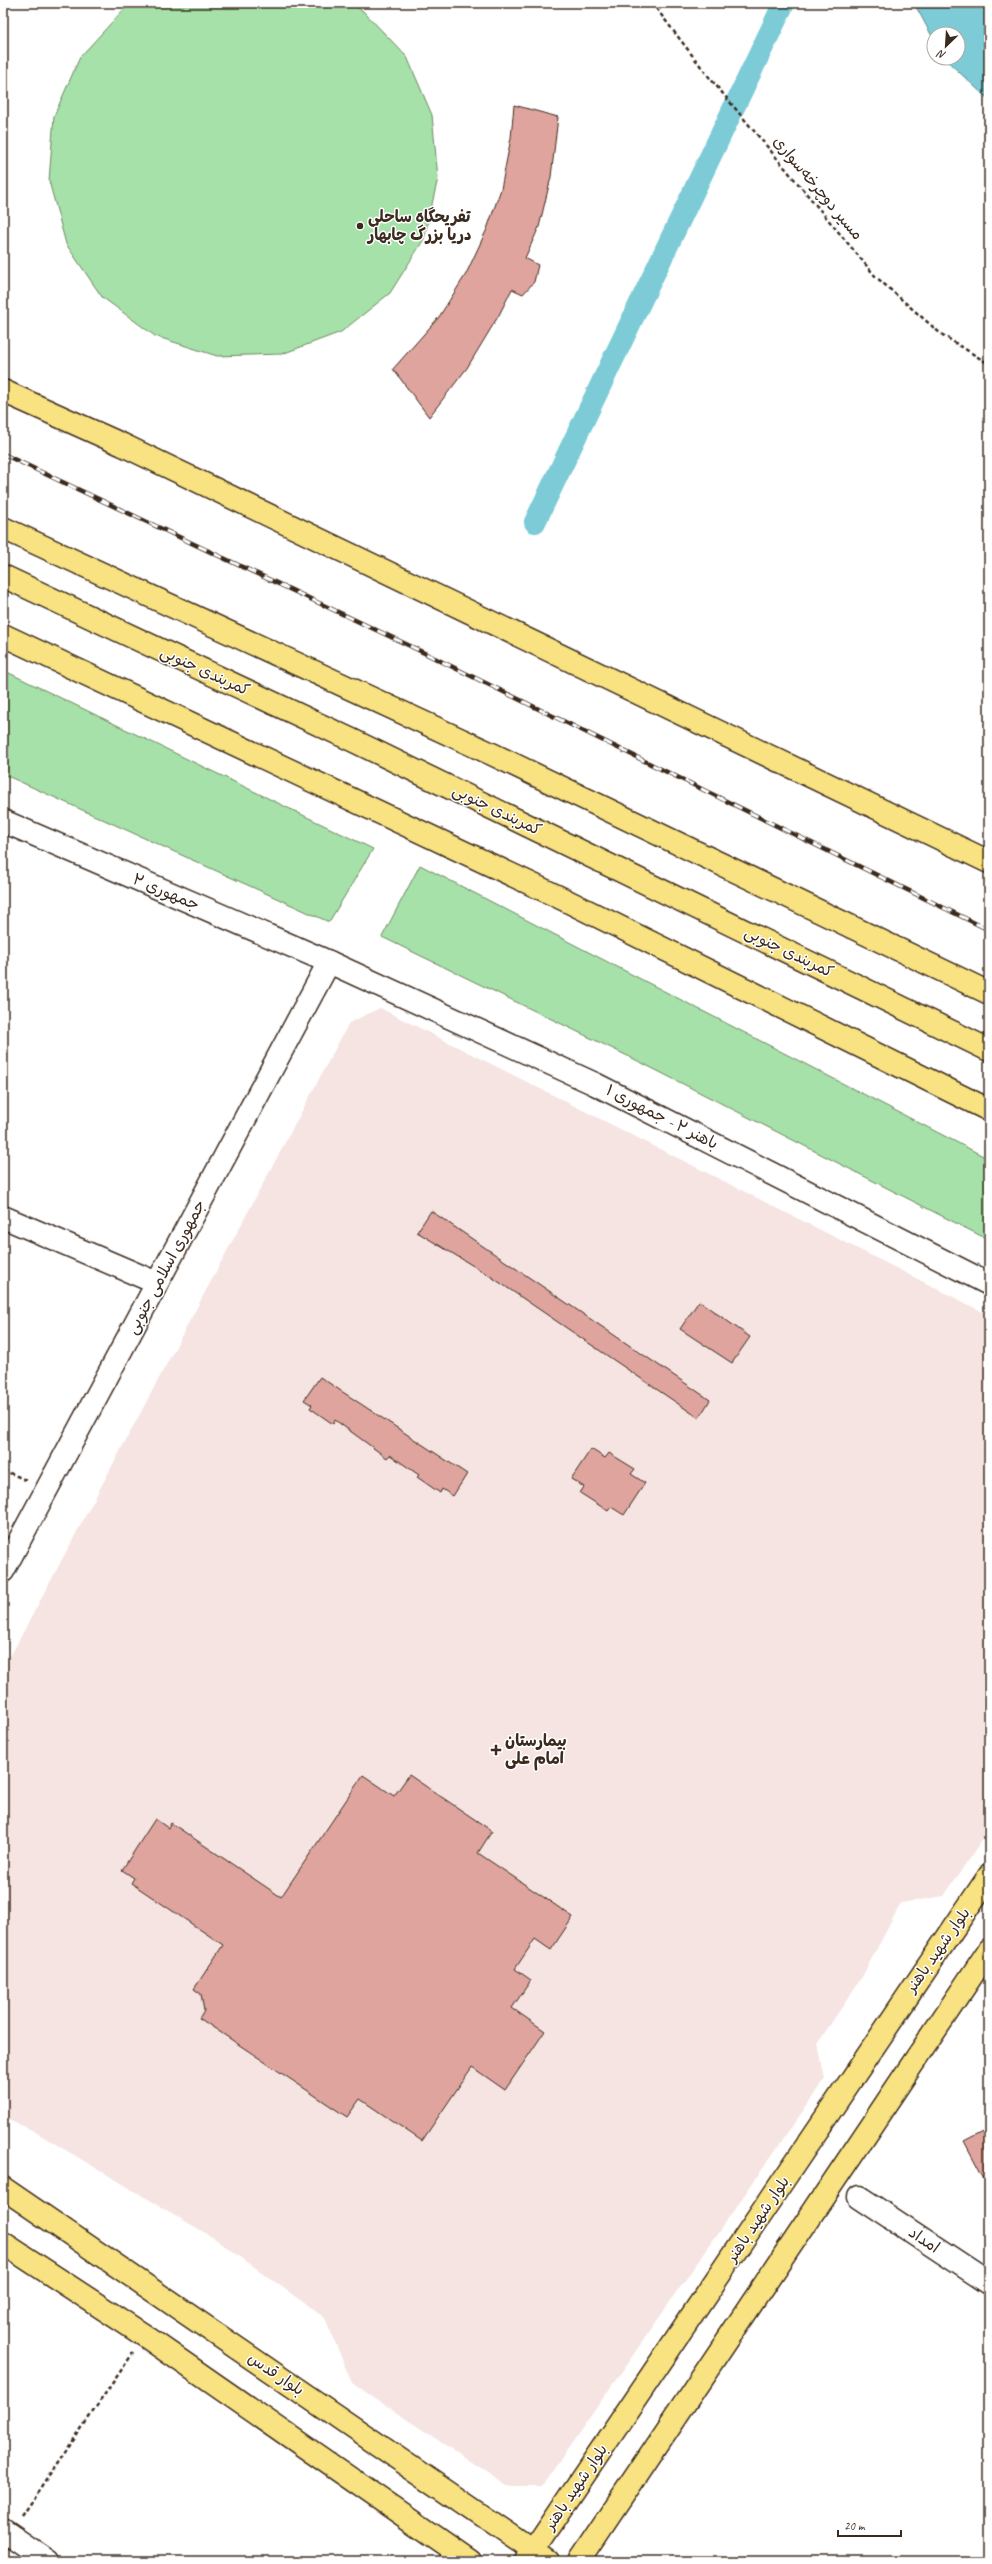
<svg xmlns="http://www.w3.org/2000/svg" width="992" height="2564" font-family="Caveat,'Playpen Sans Arabic',sans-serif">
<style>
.built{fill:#f5e4e2}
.green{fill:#a5e1a8;stroke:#708663}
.water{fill:#7bcbd6;stroke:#618b8c}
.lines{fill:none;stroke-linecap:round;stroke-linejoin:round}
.canal{stroke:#7bcbd6;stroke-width:22}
.building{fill:#dea49d;stroke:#3b2a1e}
.minor-casing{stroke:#3b2a1e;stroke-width:25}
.major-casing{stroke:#3b2a1e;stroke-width:25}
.highway-casing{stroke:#3b2a1e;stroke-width:25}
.path{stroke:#3b2a1e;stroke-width:2.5;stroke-dasharray:4 3;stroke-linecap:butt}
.minor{stroke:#fff;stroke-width:22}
.major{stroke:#f8e281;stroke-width:22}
.highway{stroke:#f8e281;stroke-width:22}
.rail-casing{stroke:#3b2a1e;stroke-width:4.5}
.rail{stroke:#fff;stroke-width:3;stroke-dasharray:9;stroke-linecap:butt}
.poi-dot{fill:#3b2a1e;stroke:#fff;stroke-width:1.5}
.labels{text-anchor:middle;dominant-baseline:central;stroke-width:3;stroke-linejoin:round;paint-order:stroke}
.street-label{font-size:16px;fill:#3b2a1e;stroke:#fff}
.poi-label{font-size:16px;font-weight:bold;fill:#3b2a1e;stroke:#fff;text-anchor:start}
</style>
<rect width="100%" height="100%" fill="#fff"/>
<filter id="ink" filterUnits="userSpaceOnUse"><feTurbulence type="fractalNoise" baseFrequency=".025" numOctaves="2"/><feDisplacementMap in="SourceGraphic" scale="8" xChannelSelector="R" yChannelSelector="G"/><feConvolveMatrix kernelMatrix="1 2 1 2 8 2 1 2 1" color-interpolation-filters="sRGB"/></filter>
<g filter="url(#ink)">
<!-- built -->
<polygon class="built" points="380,1008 989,1315 989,1829 944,1896 901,1903 862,1977 818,2043 825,2079 542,2486 507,2486 352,2383 325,2318 217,2240 32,2130 3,2118 3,1670 349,1023"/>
<!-- green -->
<g class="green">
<polygon points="136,3 349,3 363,11 407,57 432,115 438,178 424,239 390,293 341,332 282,354 217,356 155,336 102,297 66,244 49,181 54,116 80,57 124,9"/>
<polygon points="3,670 373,849 329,922 3,774"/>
<polygon points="420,865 989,1159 989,1240 638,1061 382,937"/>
</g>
<!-- water -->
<polygon class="water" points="914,3 989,3 989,100 944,58 958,58 958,34 934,34 934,40"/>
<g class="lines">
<!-- canal -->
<polyline class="canal" points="535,522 784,3"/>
</g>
<!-- building -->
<g class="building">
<polygon points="514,105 558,117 551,177 539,227 525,258 538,265 534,282 523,294 512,289 499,315 467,368 429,417 393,369 439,317 466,274 487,229 501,189 511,138"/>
<polygon points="431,1211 710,1400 699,1418 490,1276 417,1232"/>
<polygon points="699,1301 750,1337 732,1363 680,1329"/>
<polygon points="320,1377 467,1474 453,1496 442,1489 440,1493 417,1477 419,1475 390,1455 387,1458 335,1420 333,1424 310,1408 312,1405 304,1400"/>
<polygon points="591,1449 605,1458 609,1453 635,1469 631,1474 645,1483 624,1515 611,1507 608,1511 580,1493 584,1487 571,1479"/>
<polygon points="363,1775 394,1796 409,1775 492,1831 478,1853 573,1917 551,1950 535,1939 515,1969 531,1980 512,2008 545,2031 505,2090 472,2067 422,2141 360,2099 347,2117 199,2018 204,2011 201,1994 194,1989 223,1945 131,1883 134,1878 122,1870 155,1819 168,1828 171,1823 281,1897"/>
<polygon points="989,2128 989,2188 964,2141"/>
</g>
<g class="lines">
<!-- minor casing -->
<g class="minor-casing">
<g id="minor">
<polyline points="3,821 329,962 595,1084 989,1284"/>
<polyline points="3,1217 157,1283"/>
<polyline points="3,1571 329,962"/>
<polyline points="859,2197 989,2283"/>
<polyline points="3,2530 48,2561"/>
</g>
</g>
<!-- major casing -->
<g class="major-casing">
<g id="major">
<polyline points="3,391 123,445 989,862"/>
<polyline points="3,635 563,899 989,1110"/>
<polyline points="3,2188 548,2561"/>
<polyline points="3,2243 145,2336 469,2561"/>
<polyline points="526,2561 989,1876"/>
<polyline points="579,2561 989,1950"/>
</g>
</g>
<!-- highway casing -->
<g class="highway-casing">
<g id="highway">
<polyline points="3,528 494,755 989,993"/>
<polyline points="3,576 354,741 989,1050"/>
</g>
</g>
<!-- path -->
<g class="path">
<polyline points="652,3 709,77 876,277 941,334 989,364"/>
<polyline points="3,1470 28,1481"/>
<polyline points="21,2517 133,2353"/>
</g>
<!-- minor -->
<use href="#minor" class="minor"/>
<!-- major -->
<use href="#major" class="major"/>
<!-- highway -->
<use href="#highway" class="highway"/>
<!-- rail casing -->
<g class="rail-casing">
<polyline id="rail" points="3,454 408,645 989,930"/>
</g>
<!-- rail -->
<use href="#rail" class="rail"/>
</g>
</g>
<!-- markers -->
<g class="poi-dot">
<circle cx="360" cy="226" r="4"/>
<path d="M494 1744h4v4h4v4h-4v4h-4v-4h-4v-4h4z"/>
</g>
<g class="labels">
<!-- street labels -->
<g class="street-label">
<text transform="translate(818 188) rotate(50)">مسیر دوچرخه‌سواری</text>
<text transform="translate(205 671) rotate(25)">کمربندی جنوبی</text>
<text transform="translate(497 810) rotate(26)">کمربندی جنوبی</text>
<text transform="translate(166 892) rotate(23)">جمهوری ۲</text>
<text transform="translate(789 952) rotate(26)">کمربندی جنوبی</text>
<text transform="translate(662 1117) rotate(27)">باهنر ۲ - جمهوری ۱</text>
<text transform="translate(166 1267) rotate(-62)">جمهوری اسلامی جنوبی</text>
<text transform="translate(938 1950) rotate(-55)">بلوار شهید باهنر</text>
<text transform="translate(758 2219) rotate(-56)">بلوار شهید باهنر</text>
<text transform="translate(924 2240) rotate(34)">امداد</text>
<text transform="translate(276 2374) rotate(34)">بلوار قدس</text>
<text transform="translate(576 2487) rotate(-56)">بلوار شهید باهنر</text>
</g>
<!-- poi labels -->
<g class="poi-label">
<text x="368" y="217">تفریحگاه ساحلی<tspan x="368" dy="18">دریا بزرگ چابهار</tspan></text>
<text x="505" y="1741">بیمارستان<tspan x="505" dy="18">امام علی</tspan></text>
</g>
</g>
<!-- margin -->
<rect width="992" height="2564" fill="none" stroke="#fff" stroke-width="16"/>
<rect x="8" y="8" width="976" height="2548" fill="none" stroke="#3b2a1e" stroke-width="1.5" filter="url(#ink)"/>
<!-- north arrow -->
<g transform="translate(946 46) rotate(205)"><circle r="19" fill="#ffffff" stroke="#b1aaa5"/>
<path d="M0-3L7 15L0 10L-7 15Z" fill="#3b2a1e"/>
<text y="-6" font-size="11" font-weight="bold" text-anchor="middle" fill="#3b2a1e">N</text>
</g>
<!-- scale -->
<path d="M838 2530v6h63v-6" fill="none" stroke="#3b2a1e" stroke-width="2"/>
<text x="844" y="2530" font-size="12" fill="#3b2a1e" stroke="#ffffff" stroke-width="3" paint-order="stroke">20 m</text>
</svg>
